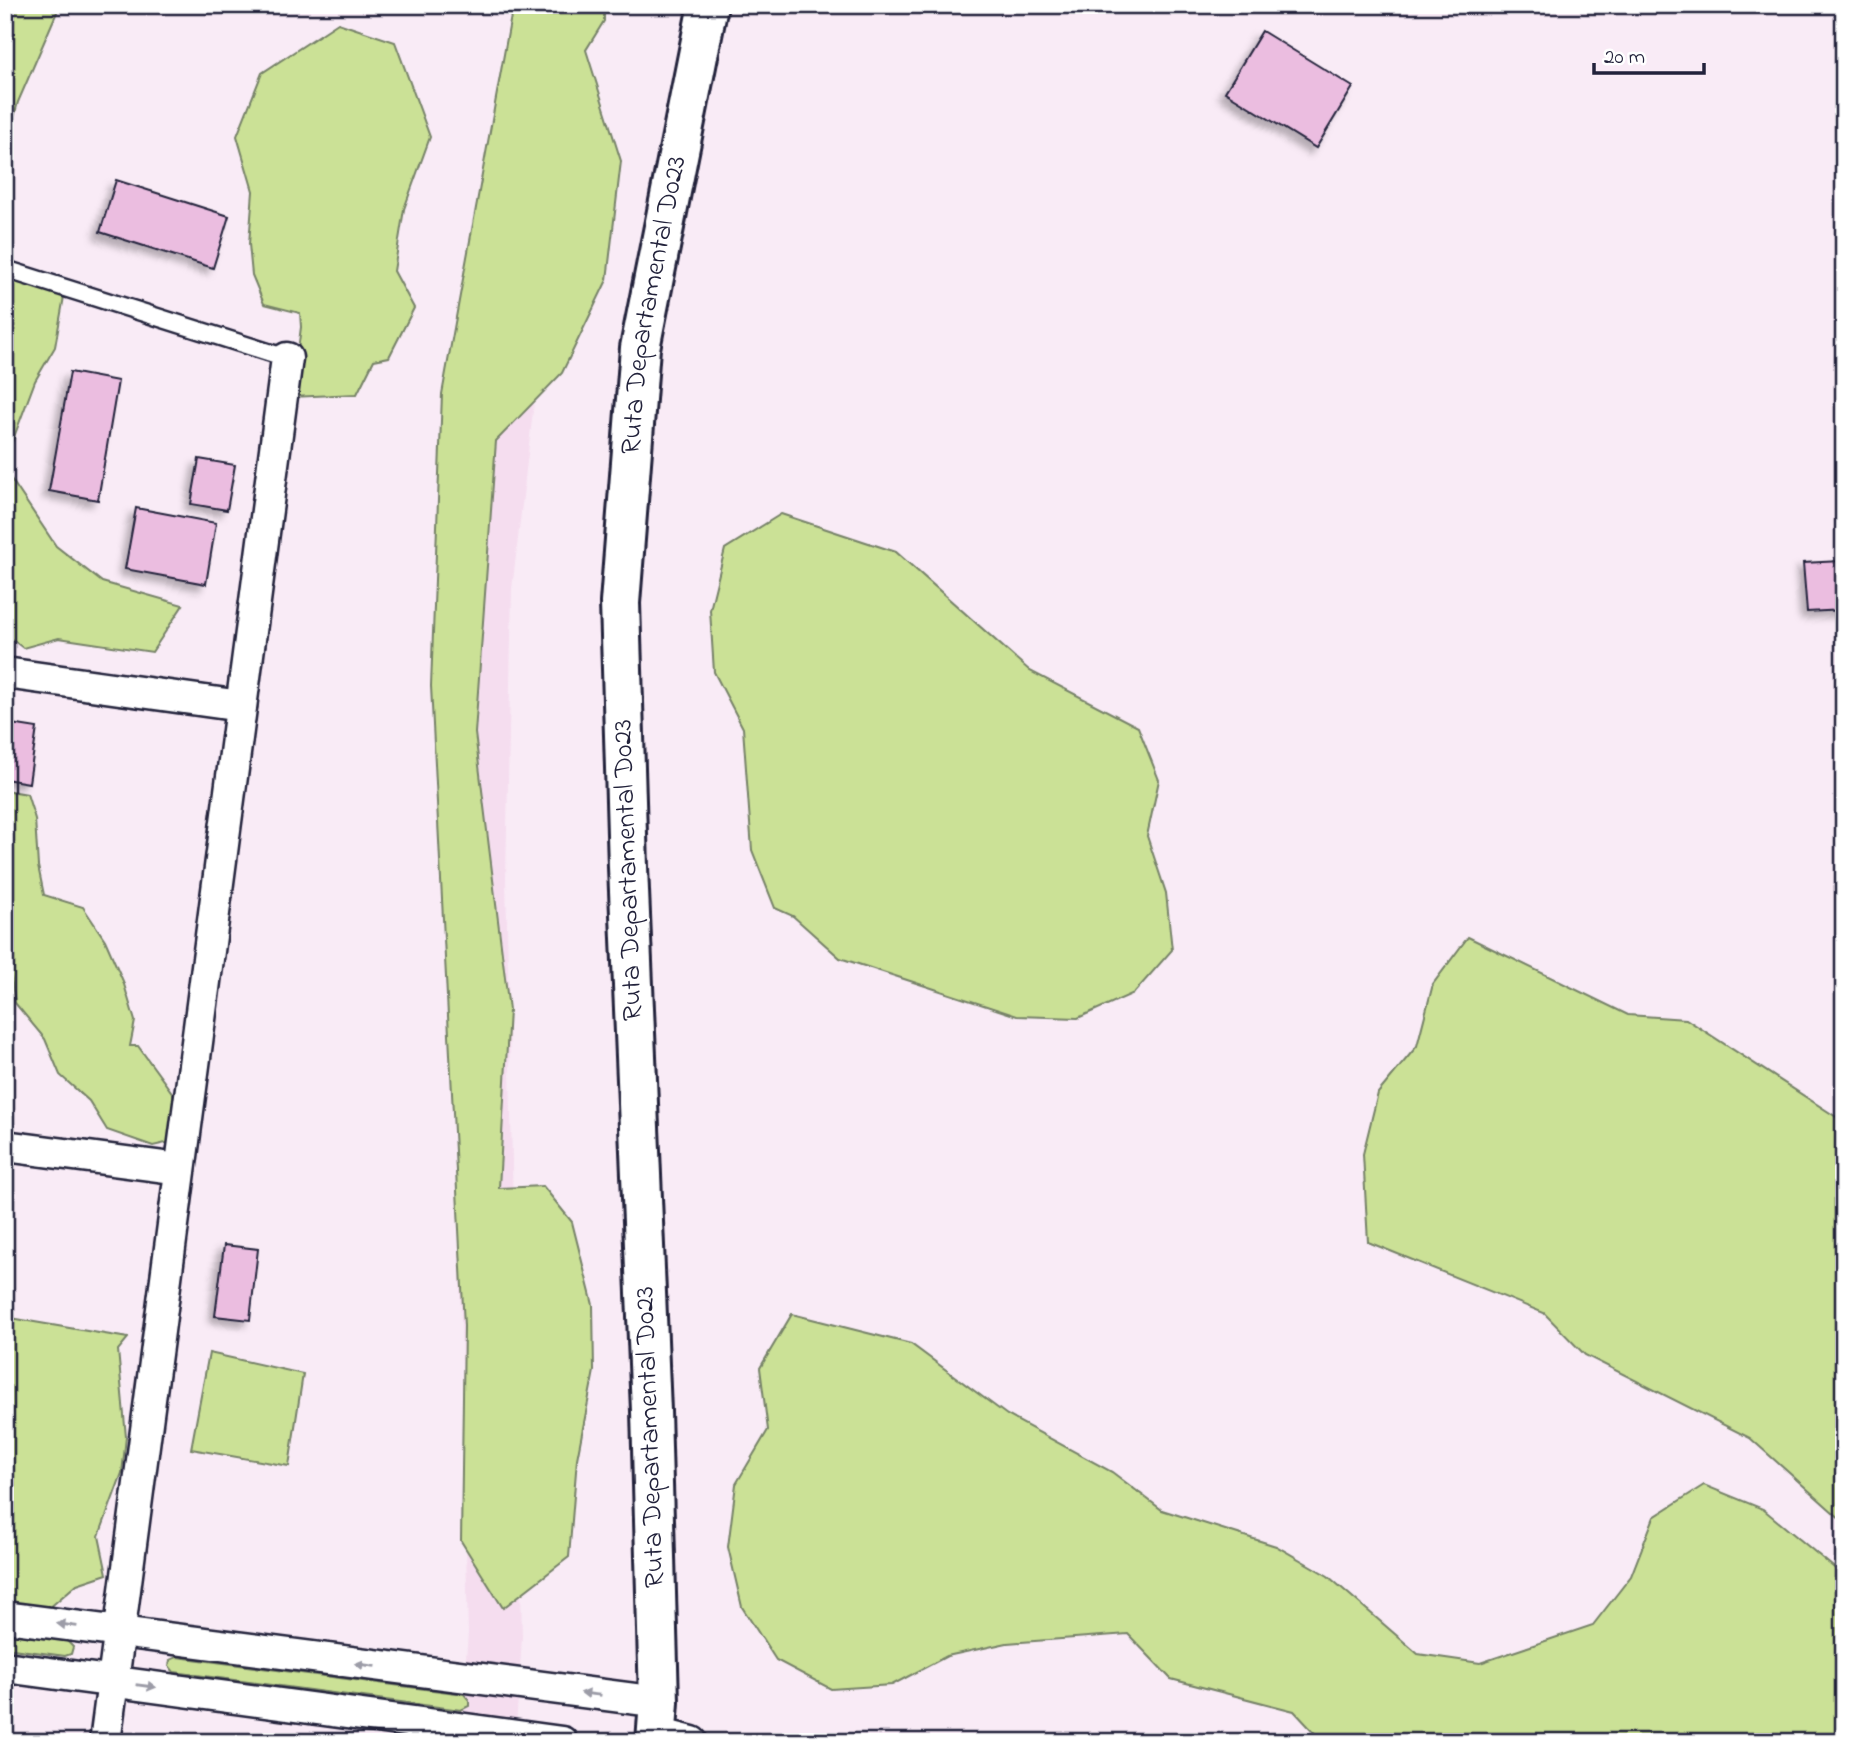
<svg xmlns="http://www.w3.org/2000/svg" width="1849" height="1747" font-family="'Indie Flower',sans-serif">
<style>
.built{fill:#f5ddef}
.green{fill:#cbe196;stroke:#768268;stroke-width:2}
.building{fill:#ebbde0;stroke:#22223b;stroke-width:2;filter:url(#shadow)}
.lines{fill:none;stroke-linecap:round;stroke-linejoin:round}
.lane-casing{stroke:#22223b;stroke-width:21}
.street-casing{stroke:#22223b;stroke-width:35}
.primary-casing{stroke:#22223b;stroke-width:44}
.lane{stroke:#fff;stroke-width:16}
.street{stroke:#fff;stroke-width:30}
.primary{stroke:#fff;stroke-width:38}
.oneway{fill:#9c9ca7}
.labels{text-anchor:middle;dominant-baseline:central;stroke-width:5;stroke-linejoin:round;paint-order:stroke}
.street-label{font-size:28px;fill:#22223b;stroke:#fff}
</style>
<defs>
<filter id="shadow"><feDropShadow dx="-6" dy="6" stdDeviation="3.5" flood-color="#0004"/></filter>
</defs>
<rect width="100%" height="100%" fill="#f9ebf6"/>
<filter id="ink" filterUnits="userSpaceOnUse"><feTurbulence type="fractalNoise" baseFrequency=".0143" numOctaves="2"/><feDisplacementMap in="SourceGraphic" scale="14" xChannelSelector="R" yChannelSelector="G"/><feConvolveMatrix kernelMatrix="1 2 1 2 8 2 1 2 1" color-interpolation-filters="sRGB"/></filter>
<g filter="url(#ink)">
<!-- built -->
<polygon class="built" points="522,5 581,5 512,589 506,877 522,1638 515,1742 459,1742 468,1634 451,878"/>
<!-- green -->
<g class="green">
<polygon points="5,5 60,5 18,102 5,150"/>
<polygon points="513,5 604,5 604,21 586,50 621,161 607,280 562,373 496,441 475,733 509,1010 499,1188 543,1186 572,1222 593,1305 594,1371 577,1459 569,1557 503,1608 461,1541 464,1326 431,686 442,394"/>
<polygon points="338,23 395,42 430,137 404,209 394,271 414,308 389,357 374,360 357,394 292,397 301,327 300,313 264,304 252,275 249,244 253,191 237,136 262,73"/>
<polygon points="5,279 65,291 55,347 35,381 5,461"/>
<polygon points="5,470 56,546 102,582 183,605 152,652 59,638 23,648 5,634"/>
<polygon points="781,514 896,552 1030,671 1138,727 1159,780 1147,836 1166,893 1172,950 1134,993 1078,1018 1017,1016 840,958 793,916 775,908 752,850 743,728 714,672 710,610 725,549"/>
<polygon points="5,790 27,794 35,819 38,866 44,895 83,907 105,940 123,981 135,1021 130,1046 138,1046 173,1094 179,1140 153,1146 107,1130 89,1101 60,1075 45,1039 15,1003 11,978 5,969"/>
<polygon points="1468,937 1628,1015 1686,1019 1844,1122 1844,1522 1750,1438 1585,1355 1544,1313 1368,1242 1363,1154 1378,1093 1417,1046 1433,984"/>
<polygon points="792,1314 911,1344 1007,1415 1112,1472 1162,1510 1276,1546 1328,1576 1418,1654 1480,1663 1593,1625 1631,1576 1654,1517 1704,1485 1763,1509 1844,1576 1844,1742 1323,1742 1294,1711 1171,1679 1128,1634 1007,1643 947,1656 892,1685 831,1689 776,1660 742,1607 728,1547 736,1484 768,1430 760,1368"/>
<polygon points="5,1317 128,1338 118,1350 126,1437 122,1473 99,1536 107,1574 77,1584 47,1610 5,1600"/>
<polygon points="209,1353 303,1374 289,1466 191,1449"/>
<polygon points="5,1633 67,1641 73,1647 71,1654 65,1656 5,1648"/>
<polygon points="177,1657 464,1694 469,1700 469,1706 461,1710 174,1672 169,1666 170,1660"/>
</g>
<!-- building -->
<g class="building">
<polygon points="1262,31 1353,87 1316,148 1225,92"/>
<polygon points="116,180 229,216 213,268 100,232"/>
<polygon points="70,372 118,381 98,500 49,491"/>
<polygon points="199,459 235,465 227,510 191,504"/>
<polygon points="136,508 216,523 206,584 125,569"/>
<polygon points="1841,561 1844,610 1807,612 1803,563"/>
<polygon points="5,723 37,728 29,783 5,779"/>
<polygon points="224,1245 258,1249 250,1320 215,1316"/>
</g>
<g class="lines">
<!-- lane casing -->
<g class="lane-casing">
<polyline id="lane" points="5,269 287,358"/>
</g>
<!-- street casing -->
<g class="street-casing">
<g id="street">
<polyline points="5,673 241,706"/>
<polyline points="5,1146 180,1169"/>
<polyline points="5,1617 659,1702"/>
<polyline points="5,1667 562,1742"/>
<polyline points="657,1733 692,1742"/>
<polyline points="105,1742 287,358"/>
</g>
</g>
<!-- primary casing -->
<g class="primary-casing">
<g id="primary">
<path id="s1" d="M656,1742l3,-40 -8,-291 -23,-544 -8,-264 20,-255 68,-343"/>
</g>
</g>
<!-- lane -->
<use href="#lane" class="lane"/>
<!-- street -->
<use href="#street" class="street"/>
<!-- primary -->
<use href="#primary" class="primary"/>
</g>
<!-- one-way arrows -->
<defs><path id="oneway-solid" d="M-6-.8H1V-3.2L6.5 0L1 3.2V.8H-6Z" transform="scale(1.75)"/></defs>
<g class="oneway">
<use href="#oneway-solid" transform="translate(67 1625) rotate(-172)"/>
<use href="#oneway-solid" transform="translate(365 1665) rotate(-172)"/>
<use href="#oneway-solid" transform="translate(146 1686) rotate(8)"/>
<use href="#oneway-solid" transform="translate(591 1694) rotate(-173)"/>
</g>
</g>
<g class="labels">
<!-- street labels -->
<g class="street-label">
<text stroke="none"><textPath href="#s1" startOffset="1440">Ruta Departamental D023</textPath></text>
<text transform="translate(629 870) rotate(-92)">Ruta Departamental D023</text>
<text transform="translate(651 1437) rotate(-92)">Ruta Departamental D023</text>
</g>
</g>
<!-- margin -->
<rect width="1849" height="1747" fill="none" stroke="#fff" stroke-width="28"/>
<rect x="14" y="14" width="1821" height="1719" fill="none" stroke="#22223b" stroke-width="2.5" filter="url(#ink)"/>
<!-- scale -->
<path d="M1594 63v10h110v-10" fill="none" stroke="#22223b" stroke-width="3.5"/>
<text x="1604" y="63" font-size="21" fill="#22223b" stroke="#ffffff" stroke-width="5" paint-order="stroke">20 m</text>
</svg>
